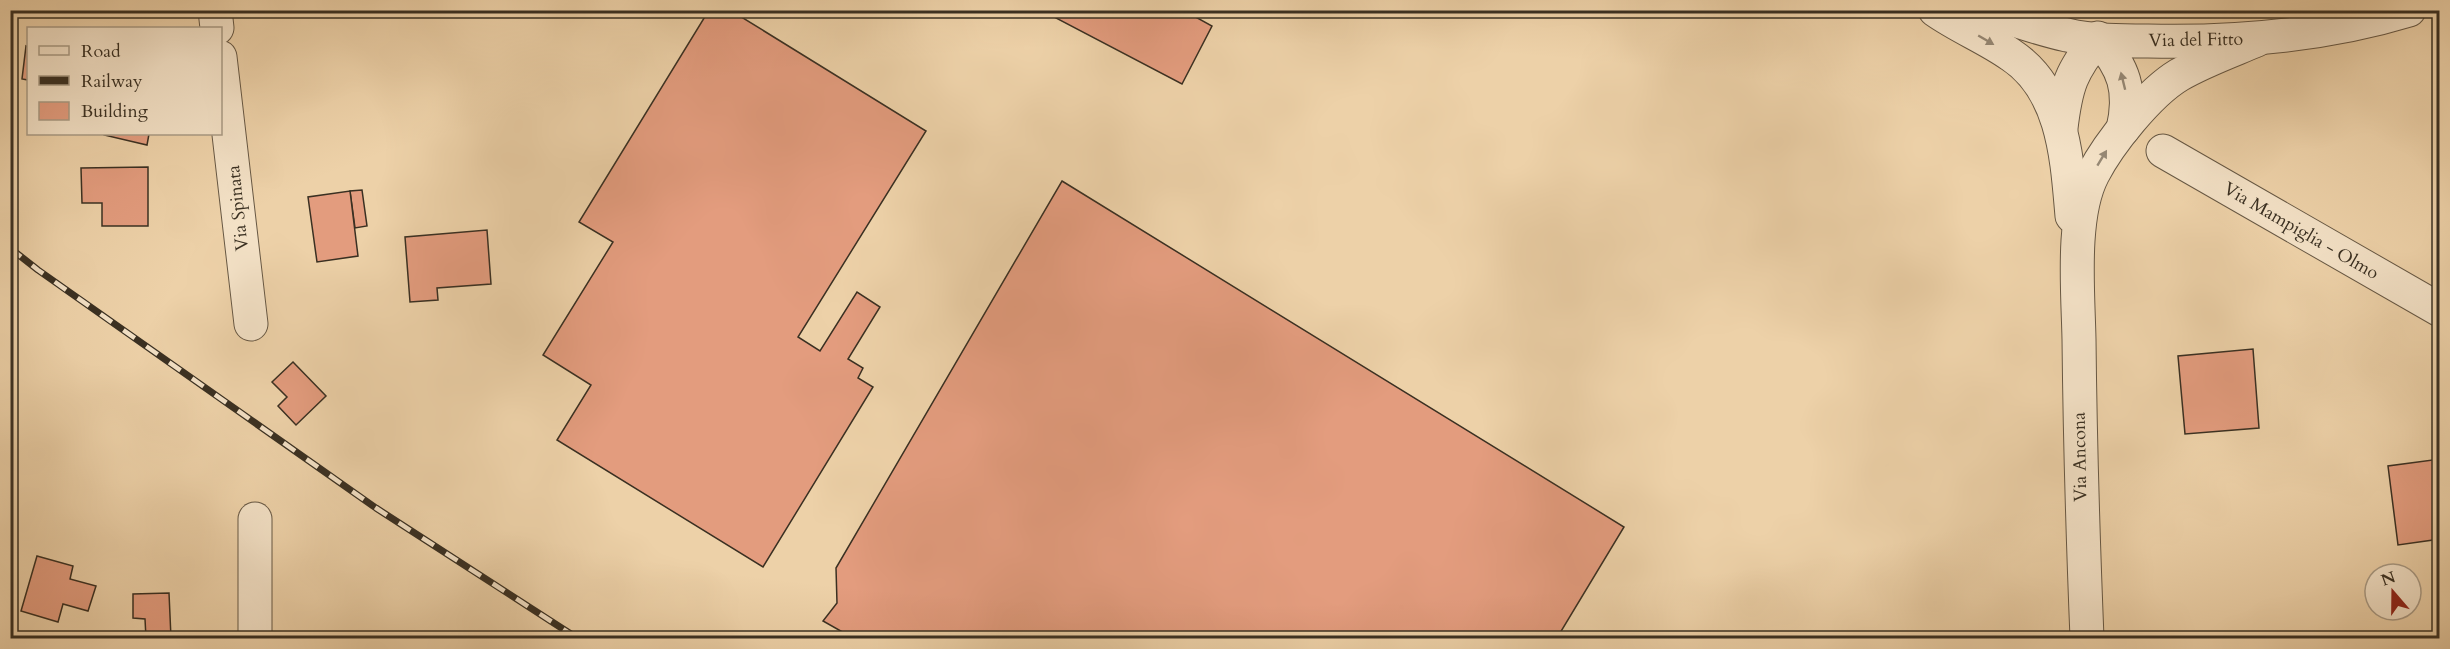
<svg xmlns="http://www.w3.org/2000/svg" width="2450" height="649" font-family="Cardo,serif">
<style>
.building{fill:#e39c7e;stroke:#3a3022;stroke-width:1.5}
.lines{fill:none;stroke-linecap:round;stroke-linejoin:round}
.minor-casing{stroke:#675844;stroke-width:35}
.tertiary-casing{stroke:#675844;stroke-width:35}
.path{stroke:#3a3022;stroke-width:4;stroke-dasharray:4.5 3;stroke-linecap:butt}
.minor{stroke:#f3e1c6;stroke-width:33}
.tertiary{stroke:#f3e1c6;stroke-width:33}
.rail-casing{stroke:#3a3022;stroke-width:7}
.rail{stroke:#f3e1c6;stroke-width:4.5;stroke-dasharray:14;stroke-linecap:butt}
.oneway{fill:#968874}
.labels{text-anchor:middle;dominant-baseline:central;stroke-width:4.5;stroke-linejoin:round;paint-order:stroke}
.street-label{font-size:18px;fill:#3a3022;stroke:#f3e1c6}
</style>
<rect width="100%" height="100%" fill="#edd1a8"/>
<filter id="stains"><feTurbulence type="fractalNoise" baseFrequency=".00333" numOctaves="4"/><feColorMatrix values="0 0 0 0 .2 0 0 0 0 .09 0 0 0 0 .02 0 0 0 .5 -.17"/></filter>
<radialGradient id="worn" r=".72"><stop offset=".6" stop-color="#630" stop-opacity="0"/><stop offset="1" stop-color="#630" stop-opacity=".3"/></radialGradient>
<!-- building -->
<g class="building">
<polygon points="709,10 730,10 926,131 798,337 820,351 857,292 880,307 848,359 863,368 858,378 873,387 763,567 557,440 591,385 543,355 613,242 579,222"/>
<polygon points="1057,10 1183,10 1212,26 1182,84 1054,17"/>
<polygon points="26,46 28,47 28,80 22,79"/>
<polygon points="104,135 104,134 149,134 147,145"/>
<polygon points="148,167 148,226 102,226 102,203 82,203 81,168"/>
<polygon points="1062,181 1624,527 1557,638 853,638 823,621 837,603 836,568"/>
<polygon points="362,190 367,226 355,228 350,191"/>
<polygon points="350,191 358,256 317,262 308,197"/>
<polygon points="487,230 491,284 437,288 438,300 410,302 405,237"/>
<polygon points="2253,349 2259,428 2185,434 2178,356"/>
<polygon points="293,362 326,396 296,425 278,406 287,397 272,382"/>
<polygon points="2440,459 2440,539 2398,545 2388,466"/>
<polygon points="37,556 73,566 70,579 96,586 88,611 63,604 58,622 21,611"/>
<polygon points="169,593 171,638 146,638 145,619 133,618 133,594"/>
<rect x="328" y="636" width="53" height="2"/>
</g>
<g class="lines">
<!-- minor casing -->
<g class="minor-casing">
<g id="minor">
<polyline points="215,10 217,28"/>
<path d="M1935,10c24,17 52,28 76,45 53,35 56,104 61,161"/>
<polyline points="220,57 251,324"/>
<path d="M2061,128c5,-42 10,-57 37,-90 26,30 34,52 25,91"/>
<polyline points="2163,151 2440,310"/>
<polyline points="255,519 255,638"/>
<path d="M2087,638c-4,-99 -7,-199 -8,-299 -1,-48 -8,-123 14,-165 16,-31 56,-81 86,-99 24,-14 52,-24 78,-35"/>
</g>
</g>
<!-- tertiary casing -->
<g class="tertiary-casing">
<path id="tertiary" d="M1984,10c27,9 55,19 83,25 25,6 55,6 81,6 89,2 176,-5 261,-31"/>
</g>
<!-- path -->
<polyline class="path" points="2419,638 2440,630"/>
<!-- minor -->
<use href="#minor" class="minor"/>
<!-- tertiary -->
<use href="#tertiary" class="tertiary"/>
<!-- rail casing -->
<g class="rail-casing">
<polyline id="rail" points="10,248 38,270 376,508 577,638"/>
</g>
<!-- rail -->
<use href="#rail" class="rail"/>
</g>
<!-- one-way arrows -->
<defs><path id="oneway-solid" d="M-6-.8H1V-3.2L6.5 0L1 3.2V.8H-6Z" transform="scale(1.5)"/></defs>
<g class="oneway">
<use href="#oneway-solid" transform="translate(1986 40) rotate(30)"/>
<use href="#oneway-solid" transform="translate(2123 81) rotate(-104)"/>
<use href="#oneway-solid" transform="translate(2102 158) rotate(-59)"/>
</g>
<g class="labels">
<!-- street labels -->
<g class="street-label">
<text transform="translate(2196 40) rotate(-1)">Via del Fitto</text>
<text transform="translate(238 208) rotate(-96)">Via Spinata</text>
<text transform="translate(2301 231) rotate(30)">Via Mampiglia - Olmo</text>
<text transform="translate(2080 457) rotate(-91)">Via Ancona</text>
</g>
</g>
<!-- margin -->
<rect width="2450" height="649" fill="none" stroke="#edd1a8" stroke-width="36"/>
<rect x="12" y="12" width="2426" height="625" fill="none" stroke="#3a3022" stroke-width="3"/>
<rect x="18" y="18" width="2414" height="613" fill="none" stroke="#3a3022" stroke-width="1.5"/>
<!-- legend -->
<rect x="27" y="27" width="195" height="108" fill="#f3e1c6" stroke="#a99a84" stroke-width="1.5"/>
<rect x="39" y="46" width="30" height="9" fill="#f3e1c6" stroke="#a99a84" stroke-width="1.5"/>
<text x="81" y="57" font-size="18" fill="#3a3022">Road</text>
<rect x="39" y="76" width="30" height="9" fill="#3a3022" stroke="#a99a84" stroke-width="1.5"/>
<text x="81" y="87" font-size="18" fill="#3a3022">Railway</text>
<rect x="39" y="102" width="30" height="18" fill="#e39c7e" stroke="#a99a84" stroke-width="1.5"/>
<text x="81" y="117" font-size="18" fill="#3a3022">Building</text>
<!-- north arrow -->
<g transform="translate(2393 592) rotate(340)"><circle r="28" fill="#f3e1c6" stroke="#a99a84" stroke-width="1.5"/>
<path d="M0-4.5L10 22L0 15L-10 22Z" fill="#8f2418"/>
<text y="-9" font-size="16" font-weight="bold" text-anchor="middle" fill="#3a3022">N</text>
</g>
<rect width="100%" height="100%" filter="url(#stains)"/>
<rect width="100%" height="100%" fill="url(#worn)"/>
</svg>
